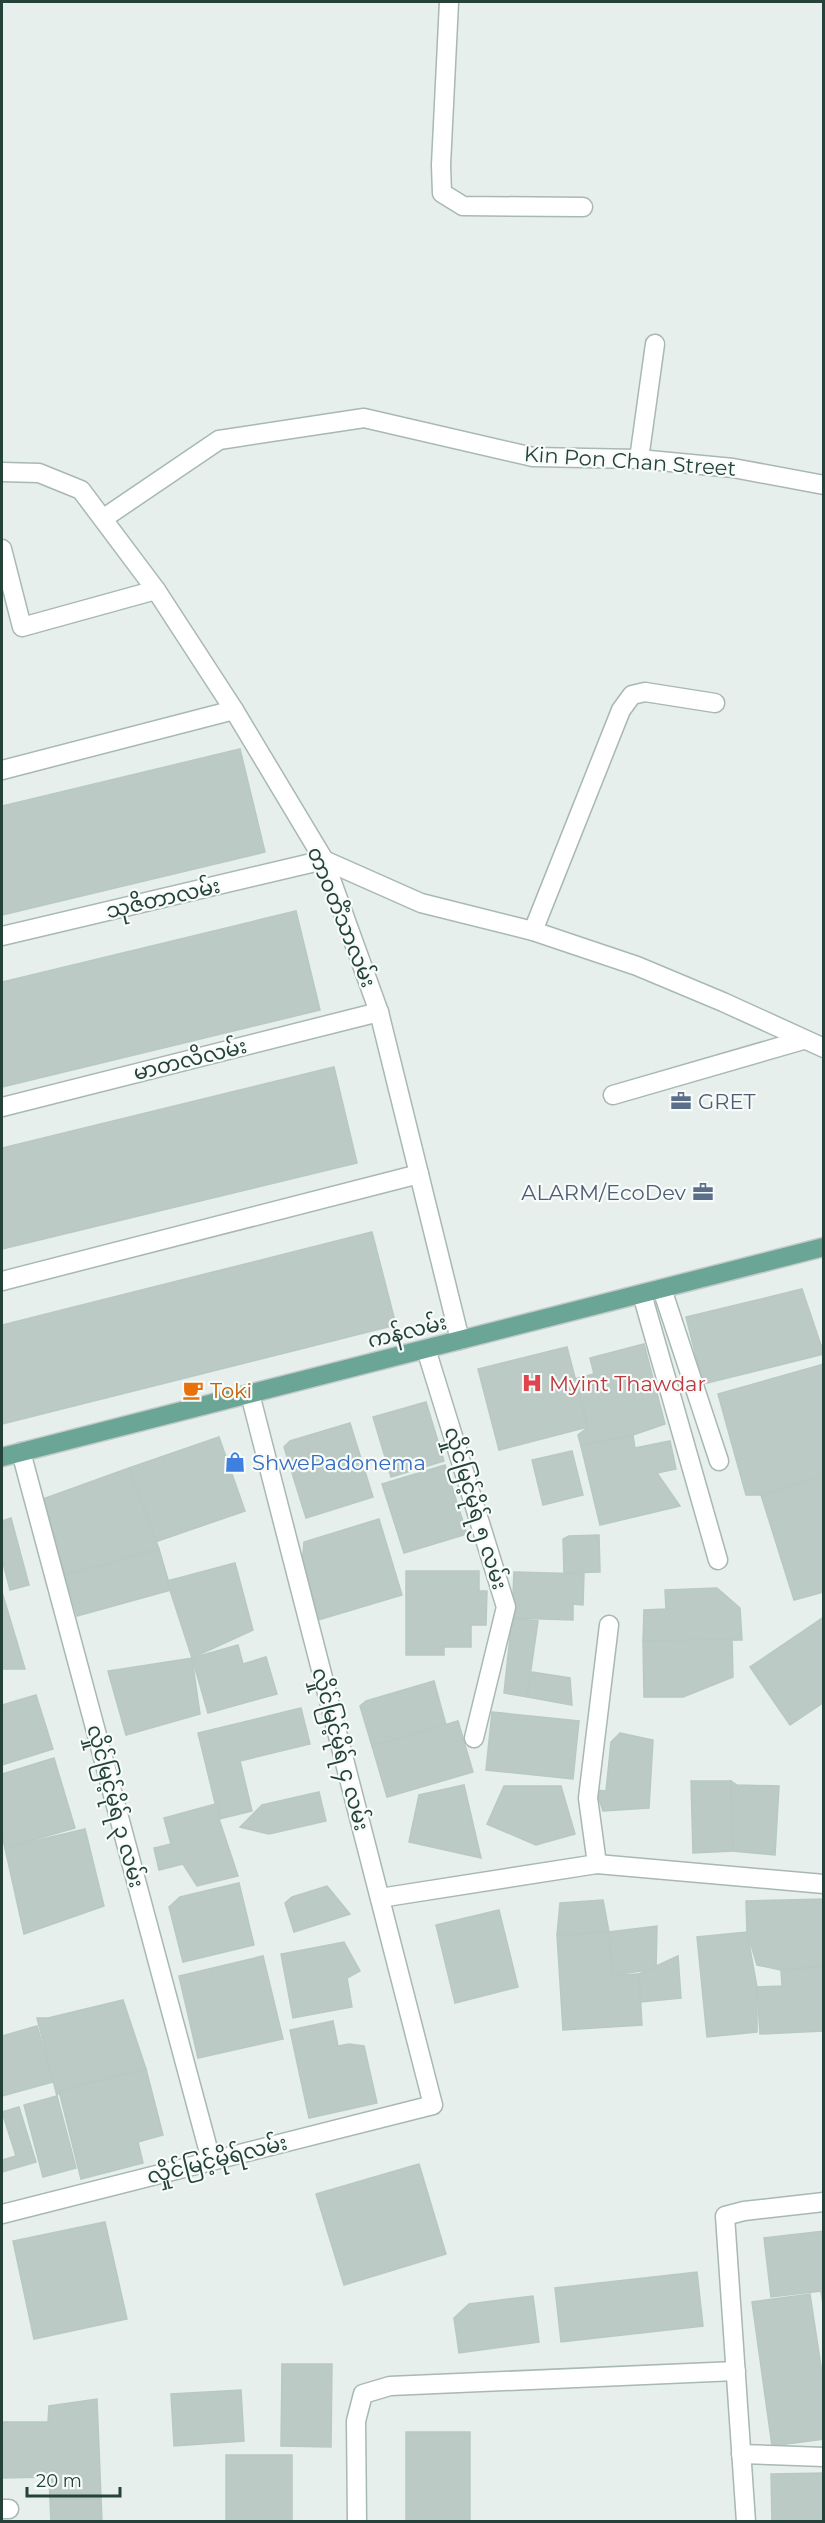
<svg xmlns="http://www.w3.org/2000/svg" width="825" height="2523" font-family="Montserrat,'Noto Sans Myanmar',sans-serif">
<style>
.building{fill:#bbcac4;stroke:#b8c9c2;stroke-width:1.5}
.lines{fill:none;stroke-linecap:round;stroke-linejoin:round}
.minor-casing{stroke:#a8b8b2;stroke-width:21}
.major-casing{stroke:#c2cac8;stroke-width:21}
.minor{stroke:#fff;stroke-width:18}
.major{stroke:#6aa596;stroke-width:18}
.labels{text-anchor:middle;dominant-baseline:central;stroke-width:4.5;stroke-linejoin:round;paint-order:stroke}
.street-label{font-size:21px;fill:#24423a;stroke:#f7fbf9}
.service-label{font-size:21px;fill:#4e5e75;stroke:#f7fbf9;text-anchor:start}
.health-label{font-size:21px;fill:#be3a42;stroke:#f7fbf9;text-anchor:start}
.food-label{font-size:21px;fill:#c56008;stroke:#f7fbf9;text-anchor:start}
.shop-label{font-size:21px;fill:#366cbe;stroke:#f7fbf9;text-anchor:start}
</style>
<rect width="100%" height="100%" fill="#e6efeb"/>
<!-- building -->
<g class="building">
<polygon points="240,749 265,852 2,915 2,806"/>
<polygon points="296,911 320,1010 2,1087 2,982"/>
<polygon points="334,1067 357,1163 2,1249 2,1148"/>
<polygon points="372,1232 396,1325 2,1424 2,1325"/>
<polygon points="802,1289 824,1354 703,1384 686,1317"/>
<polygon points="644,1344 665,1424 633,1435 581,1446 578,1435 588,1427 574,1379 594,1374 590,1358"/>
<polygon points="567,1347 588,1427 499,1450 478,1369"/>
<polygon points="824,1364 824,1476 761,1495 746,1495 718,1394"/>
<polygon points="426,1402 444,1461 391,1477 373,1417"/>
<polygon points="350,1423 373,1497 306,1518 284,1447 290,1441"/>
<polygon points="633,1435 635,1448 670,1441 676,1469 657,1473 680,1506 600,1525 581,1446"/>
<polygon points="219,1437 245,1511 155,1542 129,1468"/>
<polygon points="572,1451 583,1495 543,1505 532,1460"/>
<polygon points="445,1465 467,1534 404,1553 382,1484"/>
<polygon points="129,1468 159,1549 65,1575 43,1499"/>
<polygon points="824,1476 824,1592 794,1600 761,1495"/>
<polygon points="11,1518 29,1585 10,1590 2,1559 2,1521"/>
<polygon points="379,1519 402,1595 318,1620 302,1566 304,1542"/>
<polygon points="599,1535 600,1572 564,1573 563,1539 569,1536"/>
<polygon points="159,1549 171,1590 77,1616 65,1575"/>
<polygon points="235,1563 253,1630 192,1658 167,1581"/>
<polygon points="406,1571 479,1571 479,1591 487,1591 486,1625 471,1625 471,1647 444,1647 444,1655 406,1655"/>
<polygon points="514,1572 584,1574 583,1605 573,1604 573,1620 512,1618"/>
<polygon points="717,1588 740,1608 742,1640 643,1641 644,1610 666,1609 665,1590"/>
<polygon points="2,1592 25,1669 2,1669"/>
<polygon points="824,1617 824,1702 790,1725 750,1667"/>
<polygon points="512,1618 538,1621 527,1697 504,1693"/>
<polygon points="732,1639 733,1677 683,1697 644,1697 643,1641"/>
<polygon points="238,1645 243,1664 266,1657 277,1694 208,1713 192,1658"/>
<polygon points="192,1658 200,1714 126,1735 108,1671"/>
<polygon points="532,1672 570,1678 572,1705 527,1697"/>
<polygon points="434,1681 446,1725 372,1746 360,1706 366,1701"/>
<polygon points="36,1695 53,1749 2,1765 2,1705"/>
<polygon points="301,1708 310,1744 240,1761 252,1811 219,1819 198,1733"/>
<polygon points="492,1712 579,1721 573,1779 486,1770"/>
<polygon points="458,1721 473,1772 387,1797 372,1746"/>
<polygon points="620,1733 653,1740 649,1808 603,1811 596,1790 606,1791 611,1742"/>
<polygon points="54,1758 75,1828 5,1848 2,1835 2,1774"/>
<polygon points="691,1781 731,1781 733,1851 693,1853"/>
<polygon points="731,1781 737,1785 779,1786 775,1855 733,1851"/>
<polygon points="464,1785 481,1858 409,1842 419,1795"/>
<polygon points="504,1786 561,1786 575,1834 536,1845 487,1824"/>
<polygon points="319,1792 326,1821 269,1834 240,1827 262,1805"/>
<polygon points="219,1803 219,1819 238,1876 197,1886 183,1864 159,1870 154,1848 171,1844 164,1818"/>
<polygon points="85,1829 104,1906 24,1934 5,1848"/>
<polygon points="239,1883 254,1945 183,1962 169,1907 180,1897"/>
<polygon points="327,1886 350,1914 294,1932 285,1903 292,1897"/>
<polygon points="824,1899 824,1966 781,1970 757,1965 747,1932 746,1901"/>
<polygon points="603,1900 609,1932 557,1935 560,1903"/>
<polygon points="499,1910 518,1987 455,2003 436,1925"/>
<polygon points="657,1926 656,1969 612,1975 609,1932"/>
<polygon points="609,1932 612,1975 639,1974 642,2025 563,2030 557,1935"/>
<polygon points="747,1932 757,1987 757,2032 707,2037 697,1937"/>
<polygon points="344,1942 360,1971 347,1978 352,2007 293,2018 281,1954"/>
<polygon points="263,1956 283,2039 198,2058 179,1976"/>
<polygon points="678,1956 681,1998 641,2002 639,1974"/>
<polygon points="824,1967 824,2031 760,2034 757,1987 782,1986 781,1970"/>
<polygon points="123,2000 146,2069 59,2091 57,2096 37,2018 48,2018"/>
<polygon points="333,2021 338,2046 349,2044 364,2046 377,2103 309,2118 290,2030"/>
<polygon points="37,2026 53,2082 2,2096 2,2036"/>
<polygon points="146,2069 163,2135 138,2142 143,2163 81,2179 59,2091"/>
<polygon points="57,2096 76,2168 43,2177 24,2105"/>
<polygon points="19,2107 36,2162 2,2172 2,2160 16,2156 2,2112"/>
<polygon points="419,2164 446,2254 344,2285 316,2194"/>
<polygon points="105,2222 127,2319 34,2339 13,2241"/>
<polygon points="824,2231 824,2311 821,2291 771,2297 764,2238"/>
<polygon points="697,2272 703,2326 561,2342 555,2288"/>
<polygon points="810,2294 824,2386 824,2439 772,2446 752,2302"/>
<polygon points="533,2296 539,2342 459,2353 454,2318 469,2304"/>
<polygon points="282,2364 332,2364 331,2447 281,2446"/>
<polygon points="241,2390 244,2441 174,2446 171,2394"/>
<polygon points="97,2399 102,2522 51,2522 49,2477 2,2478 2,2422 48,2422 49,2406"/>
<rect x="406" y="2432" width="64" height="90"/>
<rect x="226" y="2455" width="66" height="67"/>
<polygon points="824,2473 824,2522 772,2522 771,2474"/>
</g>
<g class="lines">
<!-- minor casing -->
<g class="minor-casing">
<g id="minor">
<polyline points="449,2 441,165 442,193 463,206 583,207"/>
<polyline points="639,459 655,344"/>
<polyline points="2,472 39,473 81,490 156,590 234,710 324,860 379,1012 460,1340"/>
<polyline points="104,518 219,440 364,418 533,457 639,459 733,468 824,485"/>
<polyline points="2,549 22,627 156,590"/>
<polyline points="2,770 234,710"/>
<polyline points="533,931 621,710 632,695 645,692 715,703"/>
<polyline points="2,936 324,860 421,903 533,931 637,966 723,1002 824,1048"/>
<polyline points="613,1095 803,1040"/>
<polyline points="2,1107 379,1012"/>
<polyline points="2,1281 419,1174"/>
<polyline points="662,1289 719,1461"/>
<polyline points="642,1294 718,1560"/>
<polyline points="426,1349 506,1607 474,1738"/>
<polyline points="21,1452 211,2160"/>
<polyline points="597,1864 588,1798 609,1625"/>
<polyline points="380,1898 597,1864 824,1884"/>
<polyline points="2,2214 433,2105 250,1394"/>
<polyline points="741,2454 824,2457"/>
<polyline points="2,2509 9,2509"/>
<polyline points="357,2522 356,2421 363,2394 390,2386 736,2371"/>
<polyline points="746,2522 725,2216 744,2211 824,2202"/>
</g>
</g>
<!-- major casing -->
<g class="major-casing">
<polyline id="major" points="2,1457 824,1247"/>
</g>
<!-- minor -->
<use href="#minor" class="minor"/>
<!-- major -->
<use href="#major" class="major"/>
</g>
<!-- icons -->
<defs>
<g id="office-bare" transform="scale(1.62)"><path d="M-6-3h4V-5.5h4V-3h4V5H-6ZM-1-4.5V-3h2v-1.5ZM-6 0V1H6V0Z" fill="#5c6f8a" stroke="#f7fbf9" stroke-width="2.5" paint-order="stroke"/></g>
<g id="hospital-bare" transform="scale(1.62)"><path d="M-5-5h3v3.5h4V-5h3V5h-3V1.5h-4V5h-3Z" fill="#e0444e" stroke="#f7fbf9" stroke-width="2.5" paint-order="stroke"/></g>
<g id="cafe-bare" transform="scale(1.62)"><path d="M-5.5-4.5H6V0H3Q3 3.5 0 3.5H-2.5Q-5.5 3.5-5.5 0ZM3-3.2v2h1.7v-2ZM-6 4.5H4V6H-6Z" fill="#e8710a" stroke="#f7fbf9" stroke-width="2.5" paint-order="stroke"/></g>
<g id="shop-bare" transform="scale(1.62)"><path d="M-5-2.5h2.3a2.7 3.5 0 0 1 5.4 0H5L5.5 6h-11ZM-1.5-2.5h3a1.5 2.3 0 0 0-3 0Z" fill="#3f7fe0" stroke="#f7fbf9" stroke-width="2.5" paint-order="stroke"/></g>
</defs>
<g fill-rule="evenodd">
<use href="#office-bare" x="681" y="1101"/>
<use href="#office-bare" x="703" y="1192"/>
<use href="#hospital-bare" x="532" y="1383"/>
<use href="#cafe-bare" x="193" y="1390"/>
<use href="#shop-bare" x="235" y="1462"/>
</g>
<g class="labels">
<!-- street labels -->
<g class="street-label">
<text transform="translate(630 461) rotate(4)">Kin Pon Chan Street</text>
<text transform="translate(163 898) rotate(-13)">သုဇိတာလမ်း</text>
<text transform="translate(342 917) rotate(68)">တာဝတိံသာလမ်း</text>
<text transform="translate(190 1059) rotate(-14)">မာတလိလမ်း</text>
<text transform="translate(407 1331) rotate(-14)">ကန်လမ်း</text>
<text transform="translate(476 1508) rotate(73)">လှိုင်မြင့်မိုရ် ၅ လမ်း</text>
<text transform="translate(341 1749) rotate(75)">လှိုင်မြင့်မိုရ် ၄ လမ်း</text>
<text transform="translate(116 1806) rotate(75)">လှိုင်မြင့်မိုရ် ၃ လမ်း</text>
<text transform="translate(217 2159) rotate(-14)">လှိုင်မြင့်မိုရ်လမ်း</text>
</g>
<!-- service labels -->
<g class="service-label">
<text x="698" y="1101">GRET</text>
<text x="686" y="1192" text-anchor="end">ALARM/EcoDev</text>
</g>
<!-- health labels -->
<g class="health-label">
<text x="549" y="1383">Myint Thawdar</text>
</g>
<!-- food labels -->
<g class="food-label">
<text x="210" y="1390">Toki</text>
</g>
<!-- shop labels -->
<g class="shop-label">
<text x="252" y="1462">ShwePadonema</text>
</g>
</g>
<!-- border -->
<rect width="825" height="2523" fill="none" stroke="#24423a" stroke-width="6"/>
<!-- scale -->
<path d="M27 2487v9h93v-9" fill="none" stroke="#24423a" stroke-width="3"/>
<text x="36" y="2487" font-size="18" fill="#24423a" stroke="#f7fbf9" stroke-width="4.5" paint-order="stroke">20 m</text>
</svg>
